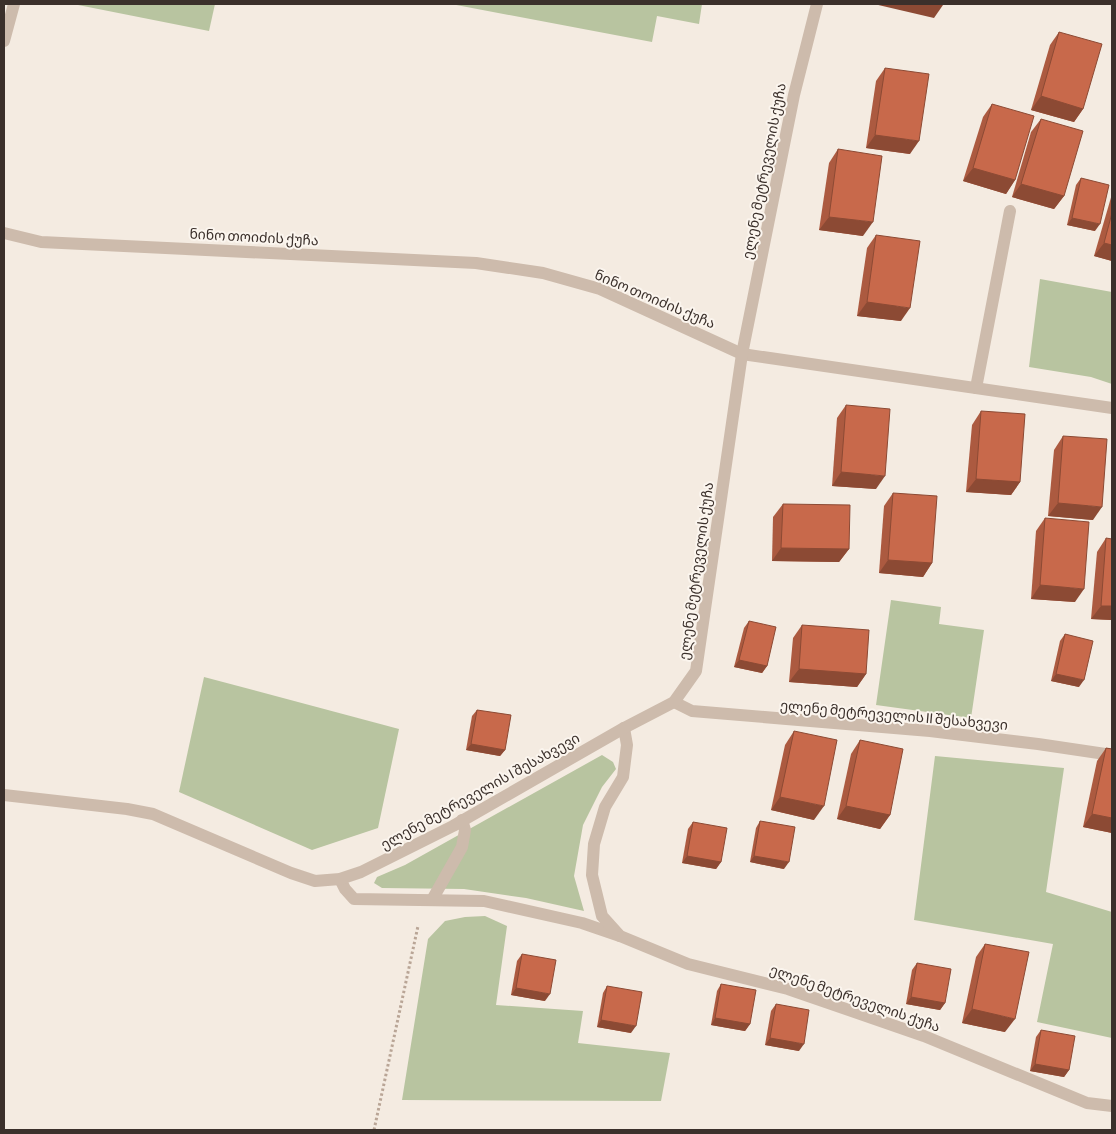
<svg xmlns="http://www.w3.org/2000/svg" width="1116" height="1134" font-family="'Asap Condensed','Noto Sans Georgian',sans-serif">
<style>
.green{fill:#b8c4a0}
.lines{fill:none;stroke-linecap:round;stroke-linejoin:round}
.path{stroke:#b9a596;stroke-width:3;stroke-dasharray:2.5 2.5;stroke-linecap:butt}
.lane{stroke:#cdbbac;stroke-width:12}
.street{stroke:#cdbbac;stroke-width:12}
.wall{fill:#ac5a40}
.shaded-wall{fill:#8c4a34}
.building{fill:#c8694b;stroke:#8c4a34}
.labels{text-anchor:middle;dominant-baseline:central;stroke-width:4;stroke-linejoin:round;paint-order:stroke}
.street-label{font-size:14px;fill:#3b302b;stroke:#fbf5ee}
</style>
<rect width="100%" height="100%" fill="#f4ebe1"/>
<!-- green -->
<g class="green">
<polygon points="73,4 215,4 209,31"/>
<polygon points="451,4 702,4 699,24 657,16 652,42"/>
<polygon points="1040,279 1112,292 1112,384 1091,377 1029,367"/>
<polygon points="891,600 941,607 939,624 984,630 971,718 876,705"/>
<polygon points="204,677 399,729 378,828 312,850 179,792"/>
<polygon points="602,755 613,762 616,769 602,787 583,825 574,876 584,911 526,898 464,889 382,888 374,883 377,877 405,865"/>
<polygon points="935,756 1064,768 1046,892 1112,912 1112,1038 1037,1022 1053,944 914,920"/>
<polygon points="485,916 507,926 496,1005 583,1011 578,1043 670,1053 661,1101 402,1100 428,939 445,921 465,917"/>
</g>
<g class="lines">
<!-- path -->
<polyline class="path" points="374,1130 418,926"/>
<!-- lane -->
<g class="lane">
<polyline points="976,388 1010,211"/>
<polyline points="340,879 345,889 354,899 484,901 582,923 620,936"/>
<polyline points="432,900 462,847 465,830 462,820"/>
</g>
<!-- street -->
<g class="street">
<polyline points="4,41 14,4"/>
<polyline points="4,233 41,242 476,263 543,273 600,289 742,354 1112,408"/>
<polyline points="674,702 692,711 930,731 1038,744 1112,755"/>
<polyline points="624,728 627,745 623,777 605,807 594,844 592,875 602,916 620,936 688,964 788,989 924,1036 1087,1103 1112,1106"/>
<polyline points="4,795 127,809 153,814 291,873 315,881 340,879 361,872 453,826 624,728 674,702 696,671 742,354 794,95 817,4"/>
</g>
</g>
<!-- wall -->
<g class="wall">
<polygon points="1059,32 1083,109 1074,122 1031,110 1050,45"/>
<polygon points="885,68 910,154 866,148 876,81"/>
<polygon points="992,104 1015,180 1006,194 963,181 983,117"/>
<polygon points="1041,119 1064,196 1054,209 1012,197 1031,132"/>
<polygon points="838,149 863,236 819,230 829,163"/>
<polygon points="1081,178 1095,231 1067,225 1076,185"/>
<polygon points="1112,194 1112,261 1094,256"/>
<polygon points="876,235 901,321 857,316 867,248"/>
<polygon points="846,405 876,489 832,486 837,418"/>
<polygon points="981,411 1020,482 1011,495 966,492 972,425"/>
<polygon points="1063,436 1093,520 1048,516 1054,450"/>
<polygon points="893,493 932,563 923,577 879,573 884,506"/>
<polygon points="783,504 849,549 839,562 772,561 773,517"/>
<polygon points="1045,518 1075,602 1031,599 1036,531"/>
<polygon points="1106,538 1112,620 1091,619 1097,552"/>
<polygon points="749,621 767,666 762,673 734,667 744,628"/>
<polygon points="802,625 866,674 857,687 789,682 793,638"/>
<polygon points="1065,634 1079,687 1051,681 1060,641"/>
<polygon points="477,710 505,750 500,756 466,750 472,716"/>
<polygon points="794,731 814,820 771,810 785,745"/>
<polygon points="860,740 890,815 880,829 837,819 851,754"/>
<polygon points="1106,748 1112,749 1112,833 1083,827 1097,761"/>
<polygon points="760,821 784,869 750,862 756,828"/>
<polygon points="693,822 721,862 716,869 682,863 688,829"/>
<polygon points="985,944 1005,1032 962,1023 976,957"/>
<polygon points="522,954 545,1001 511,995 517,961"/>
<polygon points="917,963 945,1003 940,1010 906,1004 912,970"/>
<polygon points="721,984 750,1024 745,1031 711,1025 717,991"/>
<polygon points="607,986 631,1033 597,1027 603,993"/>
<polygon points="776,1004 799,1051 765,1045 771,1011"/>
<polygon points="1041,1030 1069,1070 1064,1077 1030,1071 1036,1037"/>
</g>
<!-- shaded-wall -->
<g class="shaded-wall">
<polygon points="874,4 938,4 943,5 934,18"/>
<polygon points="1041,96 1083,109 1074,122 1031,110"/>
<polygon points="875,135 919,141 910,154 866,148"/>
<polygon points="973,168 1015,180 1006,194 963,181"/>
<polygon points="1021,184 1064,196 1054,209 1012,197"/>
<polygon points="829,217 873,222 863,236 819,230"/>
<polygon points="1072,218 1100,224 1095,231 1067,225"/>
<polygon points="1104,243 1112,245 1112,261 1094,256"/>
<polygon points="867,302 910,308 901,321 857,316"/>
<polygon points="841,472 885,476 876,489 832,486"/>
<polygon points="976,479 1020,482 1011,495 966,492"/>
<polygon points="1058,503 1102,507 1093,520 1048,516"/>
<polygon points="781,548 849,549 839,562 772,561"/>
<polygon points="888,560 932,563 923,577 879,573"/>
<polygon points="1040,585 1084,589 1075,602 1031,599"/>
<polygon points="1101,606 1112,606 1112,620 1091,619"/>
<polygon points="739,660 767,666 762,673 734,667"/>
<polygon points="799,669 866,674 857,687 789,682"/>
<polygon points="1056,674 1084,680 1079,687 1051,681"/>
<polygon points="471,744 505,750 500,756 466,750"/>
<polygon points="780,797 824,806 814,820 771,810"/>
<polygon points="846,806 890,815 880,829 837,819"/>
<polygon points="1092,814 1112,818 1112,833 1083,827"/>
<polygon points="687,856 721,862 716,869 682,863"/>
<polygon points="754,856 789,862 784,869 750,862"/>
<polygon points="516,988 550,994 545,1001 511,995"/>
<polygon points="911,997 945,1003 940,1010 906,1004"/>
<polygon points="972,1009 1015,1019 1005,1032 962,1023"/>
<polygon points="715,1018 750,1024 745,1031 711,1025"/>
<polygon points="601,1020 636,1026 631,1033 597,1027"/>
<polygon points="770,1038 804,1044 799,1051 765,1045"/>
<polygon points="1035,1064 1069,1070 1064,1077 1030,1071"/>
</g>
<!-- building -->
<g class="building">
<polygon points="1059,32 1102,44 1083,109 1041,96"/>
<polygon points="885,68 929,74 919,141 875,135"/>
<polygon points="992,104 1034,116 1015,180 973,168"/>
<polygon points="1041,119 1083,131 1064,196 1021,184"/>
<polygon points="838,149 882,156 873,222 829,217"/>
<polygon points="1081,178 1109,185 1100,224 1072,218"/>
<polygon points="1112,213 1112,245 1104,243"/>
<polygon points="876,235 920,241 910,308 867,302"/>
<polygon points="846,405 890,409 885,476 841,472"/>
<polygon points="981,411 1025,414 1020,482 976,479"/>
<polygon points="1063,436 1107,439 1102,507 1058,503"/>
<polygon points="893,493 937,496 932,563 888,560"/>
<polygon points="783,504 850,505 849,549 781,548"/>
<polygon points="1045,518 1089,522 1084,589 1040,585"/>
<polygon points="1106,538 1112,539 1112,606 1101,606"/>
<polygon points="749,621 776,627 767,666 739,660"/>
<polygon points="802,625 869,630 866,674 799,669"/>
<polygon points="1065,634 1093,641 1084,680 1056,674"/>
<polygon points="477,710 511,715 505,750 471,744"/>
<polygon points="794,731 837,740 824,806 780,797"/>
<polygon points="860,740 903,749 890,815 846,806"/>
<polygon points="1106,748 1112,749 1112,818 1092,814"/>
<polygon points="760,821 795,827 789,862 754,856"/>
<polygon points="693,822 727,828 721,862 687,856"/>
<polygon points="985,944 1029,952 1015,1019 972,1009"/>
<polygon points="522,954 556,960 550,994 516,988"/>
<polygon points="917,963 951,969 945,1003 911,997"/>
<polygon points="721,984 756,990 750,1024 715,1018"/>
<polygon points="607,986 642,992 636,1026 601,1020"/>
<polygon points="776,1004 809,1010 804,1044 770,1038"/>
<polygon points="1041,1030 1075,1036 1069,1070 1035,1064"/>
</g>
<g class="labels">
<!-- street labels -->
<g class="street-label">
<text transform="translate(764 171) rotate(-79)">ელენე მეტრეველის ქუჩა</text>
<text transform="translate(254 237) rotate(3)">ნინო თოიძის ქუჩა</text>
<text transform="translate(655 299) rotate(23)">ნინო თოიძის ქუჩა</text>
<text transform="translate(696 571) rotate(-82)">ელენე მეტრეველის ქუჩა</text>
<text transform="translate(894 715) rotate(5)">ელენე მეტრეველის II შესახვევი</text>
<text transform="translate(480 791) rotate(-29)">ელენე მეტრეველის I შესახვევი</text>
<text transform="translate(855 998) rotate(19)">ელენე მეტრეველის ქუჩა</text>
</g>
</g>
<!-- border -->
<rect width="1116" height="1134" fill="none" stroke="#3b302b" stroke-width="10"/>
</svg>
